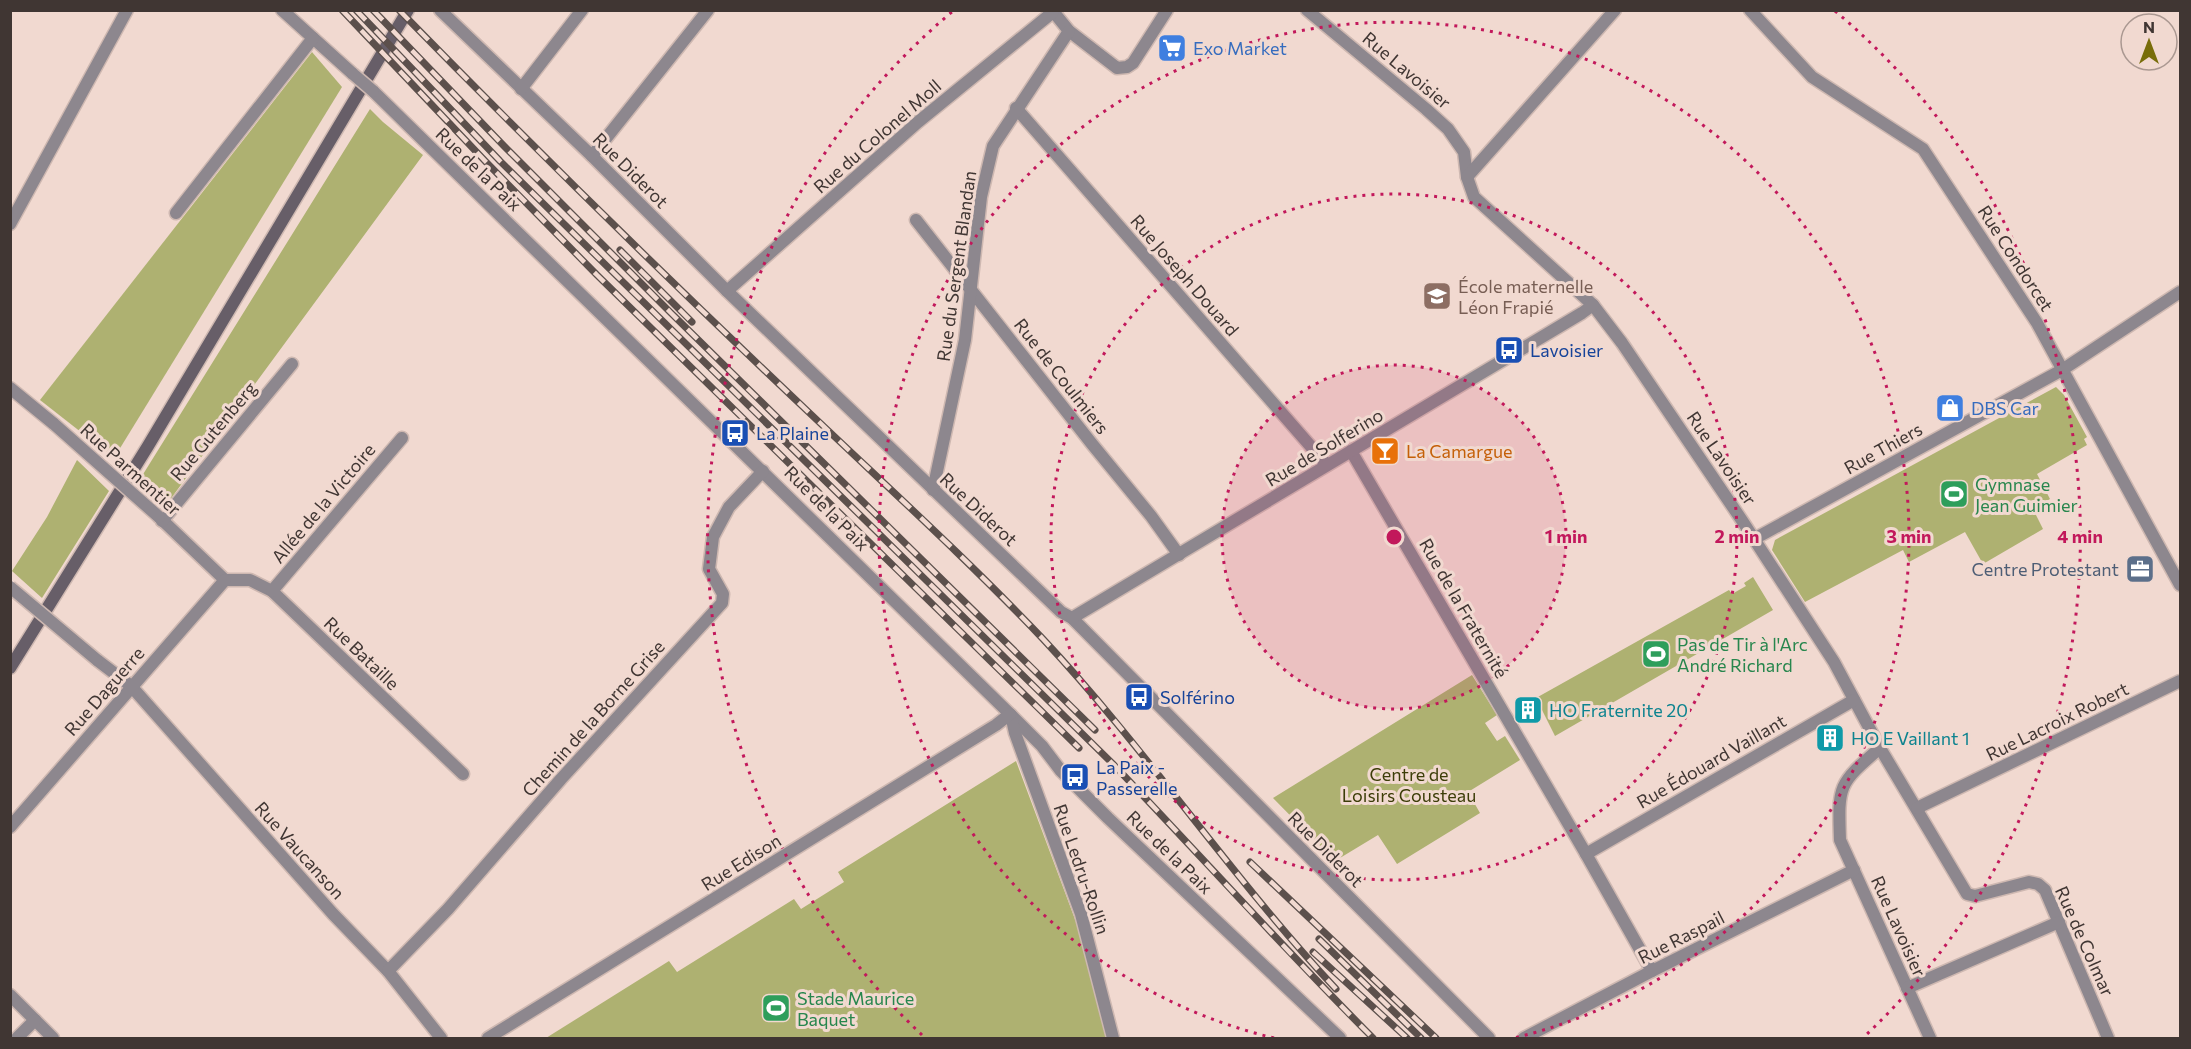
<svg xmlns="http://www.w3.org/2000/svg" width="2191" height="1049" font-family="Commissioner,sans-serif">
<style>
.green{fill:#aeb171}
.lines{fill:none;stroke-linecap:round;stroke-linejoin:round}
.street-casing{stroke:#ceb8b1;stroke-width:15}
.secondary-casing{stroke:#ceb8b1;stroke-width:15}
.street{stroke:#8d878e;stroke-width:12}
.secondary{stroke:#675e68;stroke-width:12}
.rail-casing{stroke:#5c504c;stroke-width:7}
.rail{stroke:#f1d9d0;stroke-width:4.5;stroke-dasharray:14;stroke-linecap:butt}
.street-bridge-casing{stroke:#ceb8b1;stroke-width:15;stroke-linecap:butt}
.street-bridge{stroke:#8d878e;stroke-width:12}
.ring{fill:none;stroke:#c2185b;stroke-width:3;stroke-dasharray:3 6}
.labels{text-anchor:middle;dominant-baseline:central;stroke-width:6;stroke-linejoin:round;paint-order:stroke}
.shop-label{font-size:18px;fill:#366cbe;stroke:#f1d9d0;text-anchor:start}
.street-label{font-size:18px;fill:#403633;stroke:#f1d9d0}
.education-label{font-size:18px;fill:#785e54;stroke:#f1d9d0;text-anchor:start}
.transit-label{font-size:18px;fill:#164399;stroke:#f1d9d0;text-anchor:start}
.food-label{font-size:18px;fill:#c56008;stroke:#f1d9d0;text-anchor:start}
.leisure-label{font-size:18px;fill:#27864d;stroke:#f1d9d0;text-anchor:start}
.service-label{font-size:18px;fill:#4e5e75;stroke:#f1d9d0;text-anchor:end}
.culture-label{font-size:18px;fill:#0d838f;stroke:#f1d9d0;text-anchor:start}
.park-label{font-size:18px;fill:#3c3d08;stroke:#f1d9d0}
.centre{fill:#c2185b;stroke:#f1d9d0;stroke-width:3}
.ring-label{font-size:18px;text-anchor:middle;font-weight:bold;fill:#c2185b;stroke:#f1d9d0;stroke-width:6;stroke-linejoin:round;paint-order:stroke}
</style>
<rect width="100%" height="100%" fill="#f1d9d0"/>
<!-- green -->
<g class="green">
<polygon points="312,52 342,87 114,458 40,400"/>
<polygon points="370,109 383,122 423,155 164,508 137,484"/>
<polygon points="2056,387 2064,395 2087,437 2084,439 2087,445 2037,474 2050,499 2033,509 2043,529 1983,564 1965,532 1909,562 1903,550 1805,602 1772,550 1775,540"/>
<polygon points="77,460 109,491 42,598 12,571 47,517"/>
<polygon points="1753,577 1773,610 1555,736 1536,698 1729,590 1732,594 1746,586 1744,583"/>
<polygon points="1472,675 1497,715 1485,723 1497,741 1505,736 1520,760 1468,792 1480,813 1397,864 1378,835 1335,861 1273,798"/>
<polygon points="1016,761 1076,922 1106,1038 546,1038 669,961 677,972 794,899 801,909 844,882 838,872"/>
</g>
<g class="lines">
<!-- street casing -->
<g class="street-casing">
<g id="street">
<polyline points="282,10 353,74"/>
<polyline points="440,10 592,156 727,291 1061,612 1072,618 1489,1038"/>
<polyline points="1052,10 1069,31 1117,68 1127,67 1133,63 1167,10"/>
<polyline points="1307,10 1426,109 1448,129 1464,152 1467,177 1474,197 1593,305 1622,343 1743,522 1834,662 1880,748 1967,894 1975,896 2029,882 2038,884 2045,890 2108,1038"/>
<polyline points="1750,10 1812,77 1923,149 2037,323 2180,585"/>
<polyline points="521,89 582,10"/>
<polyline points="373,91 1010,714 1042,746 1061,771 1108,818 1340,1038"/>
<polyline points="1016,108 1327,465"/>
<polyline points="592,156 708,10"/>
<polyline points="1467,177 1615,10"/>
<polyline points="176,213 313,38"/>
<polyline points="916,220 1092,444 1151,516 1179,555"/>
<polyline points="10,224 127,10"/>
<polyline points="727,291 918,122 1053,12"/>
<polyline points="10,388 54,424"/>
<polyline points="1351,451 1586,854 1652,971"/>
<polyline points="933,490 965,340 981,197 993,146 1069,31"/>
<polyline points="159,517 225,580"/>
<polyline points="162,521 292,364"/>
<polyline points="1754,539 2062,370 2180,292"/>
<polyline points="225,580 250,580 272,591 463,774"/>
<polyline points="272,591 402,438"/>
<polyline points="1072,618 1582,313 1593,305"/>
<polyline points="97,660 131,686 333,914 388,971 441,1038"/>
<polyline points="1011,715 1015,733 1081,914 1113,1038"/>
<path d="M1880,748c-42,36 -42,37 -40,92l90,198"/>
<polyline points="1917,808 2180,681"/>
<polyline points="10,827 225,580"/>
<polyline points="1586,854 1854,700"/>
<polyline points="388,971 448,909 561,779 722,603 723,594 709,569 713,537 729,507 763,471"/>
<polyline points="1907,988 2059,922"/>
<polyline points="10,995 53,1038"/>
<polyline points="17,1038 35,1020"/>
<polyline points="488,1038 996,725 1010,714"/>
<polyline points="1524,1038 1652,971 1854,870"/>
</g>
</g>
<!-- secondary casing -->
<g class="secondary-casing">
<polyline id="secondary" points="10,668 148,446 408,10"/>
</g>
<!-- street -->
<use href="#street" class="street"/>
<!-- secondary -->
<use href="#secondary" class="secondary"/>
<!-- rail casing -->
<g class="rail-casing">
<g id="rail">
<polyline points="342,10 486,162 597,275 1079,748"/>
<path d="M356,10l144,151 613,603c87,91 171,185 260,274"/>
<polyline points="373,10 504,146 671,313 1095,730"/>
<path d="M399,10c137,140 277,277 419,411 76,72 153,142 225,218 104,111 189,239 293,350"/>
<polyline points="620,250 692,322"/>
<polyline points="1250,862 1436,1038"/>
<polyline points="1319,939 1421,1038"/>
<polyline points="1313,952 1407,1038"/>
</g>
</g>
<!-- rail -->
<use href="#rail" class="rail"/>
<!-- street-bridge casing -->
<g class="street-bridge-casing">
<g id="street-bridge">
<polyline points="353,74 373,91"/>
<polyline points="54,424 159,517"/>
<polyline points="10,587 97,660"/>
</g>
</g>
<!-- street-bridge -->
<use href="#street-bridge" class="street-bridge"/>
</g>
<!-- distance rings -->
<circle cx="1394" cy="537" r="172" fill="#c2185b" fill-opacity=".12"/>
<g class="ring">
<circle cx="1394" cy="537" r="172"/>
<circle cx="1394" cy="537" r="343"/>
<path d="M1274 1038A515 515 0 1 1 1514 1038"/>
<path d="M922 1035A686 686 0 0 1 953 11M1835 11A686 686 0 0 1 1866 1035"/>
</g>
<!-- icons -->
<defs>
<g id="supermarket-square" transform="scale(1.5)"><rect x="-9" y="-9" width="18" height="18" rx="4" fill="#3f7fe0" stroke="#f1d9d0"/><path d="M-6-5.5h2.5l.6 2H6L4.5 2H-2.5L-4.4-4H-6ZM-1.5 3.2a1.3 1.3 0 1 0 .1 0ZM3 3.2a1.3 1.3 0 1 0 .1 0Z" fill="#fff"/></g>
<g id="school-square" transform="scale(1.5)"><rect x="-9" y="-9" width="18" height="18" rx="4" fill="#8d6e63" stroke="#f1d9d0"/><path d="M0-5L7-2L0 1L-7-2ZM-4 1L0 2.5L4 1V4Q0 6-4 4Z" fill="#fff"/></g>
<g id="bus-square" transform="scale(1.5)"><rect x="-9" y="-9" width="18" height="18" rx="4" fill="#1a4fb4" stroke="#f1d9d0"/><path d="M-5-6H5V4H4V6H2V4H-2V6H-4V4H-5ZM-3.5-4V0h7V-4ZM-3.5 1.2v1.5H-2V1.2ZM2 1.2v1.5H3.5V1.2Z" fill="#fff"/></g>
<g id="shop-square" transform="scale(1.5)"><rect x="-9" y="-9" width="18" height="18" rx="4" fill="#3f7fe0" stroke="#f1d9d0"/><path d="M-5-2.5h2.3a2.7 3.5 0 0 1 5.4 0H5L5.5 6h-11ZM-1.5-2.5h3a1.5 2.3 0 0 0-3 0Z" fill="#fff"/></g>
<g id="bar-square" transform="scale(1.5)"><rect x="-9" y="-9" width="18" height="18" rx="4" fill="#e8710a" stroke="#f1d9d0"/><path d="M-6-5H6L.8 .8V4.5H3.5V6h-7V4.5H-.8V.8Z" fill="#fff"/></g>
<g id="stadium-square" transform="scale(1.5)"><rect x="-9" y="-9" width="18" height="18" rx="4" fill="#2e9e5b" stroke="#f1d9d0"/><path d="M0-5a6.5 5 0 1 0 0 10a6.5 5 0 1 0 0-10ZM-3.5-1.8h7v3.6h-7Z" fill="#fff"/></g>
<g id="office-square" transform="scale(1.5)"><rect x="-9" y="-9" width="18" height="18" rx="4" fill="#5c6f8a" stroke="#f1d9d0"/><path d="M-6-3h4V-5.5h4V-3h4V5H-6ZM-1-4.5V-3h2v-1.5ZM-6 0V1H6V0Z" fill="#fff"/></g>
<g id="building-square" transform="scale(1.5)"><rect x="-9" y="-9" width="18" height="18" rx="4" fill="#0f9aa8" stroke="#f1d9d0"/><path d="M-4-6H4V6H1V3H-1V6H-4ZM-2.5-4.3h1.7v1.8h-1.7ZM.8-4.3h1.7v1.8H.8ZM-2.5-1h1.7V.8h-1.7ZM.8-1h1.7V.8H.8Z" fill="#fff"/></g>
</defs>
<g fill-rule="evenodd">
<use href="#supermarket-square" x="1172" y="48"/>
<use href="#school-square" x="1437" y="296"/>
<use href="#bus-square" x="1509" y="350"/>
<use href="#shop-square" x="1950" y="408"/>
<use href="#bus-square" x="735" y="433"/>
<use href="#bar-square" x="1385" y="451"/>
<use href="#stadium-square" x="1954" y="494"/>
<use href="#office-square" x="2140" y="569"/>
<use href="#stadium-square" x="1656" y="654"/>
<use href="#bus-square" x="1139" y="697"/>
<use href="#building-square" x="1528" y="710"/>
<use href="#building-square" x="1830" y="738"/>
<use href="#bus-square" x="1075" y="777"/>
<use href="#stadium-square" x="776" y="1008"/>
</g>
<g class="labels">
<!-- shop labels -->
<g class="shop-label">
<text x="1193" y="48">Exo Market</text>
<text x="1971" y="408">DBS Car</text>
</g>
<!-- street labels -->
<g class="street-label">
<text transform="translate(1407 70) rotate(40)">Rue Lavoisier</text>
<text transform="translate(877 136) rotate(-41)">Rue du Colonel Moll</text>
<text transform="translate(479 169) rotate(44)">Rue de la Paix</text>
<text transform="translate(631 170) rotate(45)">Rue Diderot</text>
<text transform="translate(2016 258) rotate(57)">Rue Condorcet</text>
<text transform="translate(956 266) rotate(-82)">Rue du Sergent Blandan</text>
<text transform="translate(1185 275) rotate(49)">Rue Joseph Douard</text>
<text transform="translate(1062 376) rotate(52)">Rue de Coulmiers</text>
<text transform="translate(213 431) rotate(-50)">Rue Gutenberg</text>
<text transform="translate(1324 447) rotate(-31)">Rue de Solferino</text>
<text transform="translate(1883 448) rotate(-29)">Rue Thiers</text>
<text transform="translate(1722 458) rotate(56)">Rue Lavoisier</text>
<text transform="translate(131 469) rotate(42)">Rue Parmentier</text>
<text transform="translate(323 503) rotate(-50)">Allée de la Victoire</text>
<text transform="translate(827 508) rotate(45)">Rue de la Paix</text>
<text transform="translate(979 509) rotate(43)">Rue Diderot</text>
<text transform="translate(1464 608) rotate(60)">Rue de la Fraternité</text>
<text transform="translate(362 653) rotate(44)">Rue Bataille</text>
<text transform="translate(104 691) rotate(-49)">Rue Daguerre</text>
<text transform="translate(593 718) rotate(-48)">Chemin de la Borne Grise</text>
<text transform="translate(2057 721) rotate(-26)">Rue Lacroix Robert</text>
<text transform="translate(1711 761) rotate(-30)">Rue Édouard Vaillant</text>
<text transform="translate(1326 849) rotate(45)">Rue Diderot</text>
<text transform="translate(300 850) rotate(48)">Rue Vaucanson</text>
<text transform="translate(1170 852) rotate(44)">Rue de la Paix</text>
<text transform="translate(741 862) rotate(-32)">Rue Edison</text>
<text transform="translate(1082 869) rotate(71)">Rue Ledru-Rollin</text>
<text transform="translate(1899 926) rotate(66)">Rue Lavoisier</text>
<text transform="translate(1681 937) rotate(-27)">Rue Raspail</text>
<text transform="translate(2085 941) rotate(66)">Rue de Colmar</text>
</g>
<!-- education labels -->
<g class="education-label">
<text x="1458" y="286">École maternelle<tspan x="1458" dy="21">Léon Frapié</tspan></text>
</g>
<!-- transit labels -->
<g class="transit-label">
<text x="1530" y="350">Lavoisier</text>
<text x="756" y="433">La Plaine</text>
<text x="1160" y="697">Solférino</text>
<text x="1096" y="767">La Paix -<tspan x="1096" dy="21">Passerelle</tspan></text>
</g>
<!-- food labels -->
<g class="food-label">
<text x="1406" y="451">La Camargue</text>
</g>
<!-- leisure labels -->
<g class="leisure-label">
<text x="1975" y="484">Gymnase<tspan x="1975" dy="21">Jean Guimier</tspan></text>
<text x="1677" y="644">Pas de Tir à l'Arc<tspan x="1677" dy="21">André Richard</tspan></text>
<text x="797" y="998">Stade Maurice<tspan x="797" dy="21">Baquet</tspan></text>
</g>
<!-- service labels -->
<g class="service-label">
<text x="2119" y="569">Centre Protestant</text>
</g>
<!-- culture labels -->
<g class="culture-label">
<text x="1549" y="710">HO Fraternite 20</text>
<text x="1851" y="738">HO E Vaillant 1</text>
</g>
<!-- park labels -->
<g class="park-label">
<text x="1409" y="774">Centre de<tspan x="1409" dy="21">Loisirs Cousteau</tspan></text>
</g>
</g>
<circle cx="1394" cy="537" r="9" class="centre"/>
<g class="ring-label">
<text x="1566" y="543">1 min</text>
<text x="1737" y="543">2 min</text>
<text x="1909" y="543">3 min</text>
<text x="2080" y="543">4 min</text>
</g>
<!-- border -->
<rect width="2191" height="1049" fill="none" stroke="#403633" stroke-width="24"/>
<!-- north arrow -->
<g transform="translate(2149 42)"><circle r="28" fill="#f1d9d0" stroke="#aa9891" stroke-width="1.5"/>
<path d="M0-4.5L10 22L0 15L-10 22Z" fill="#786d0a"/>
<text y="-9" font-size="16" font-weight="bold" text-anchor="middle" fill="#403633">N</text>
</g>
</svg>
